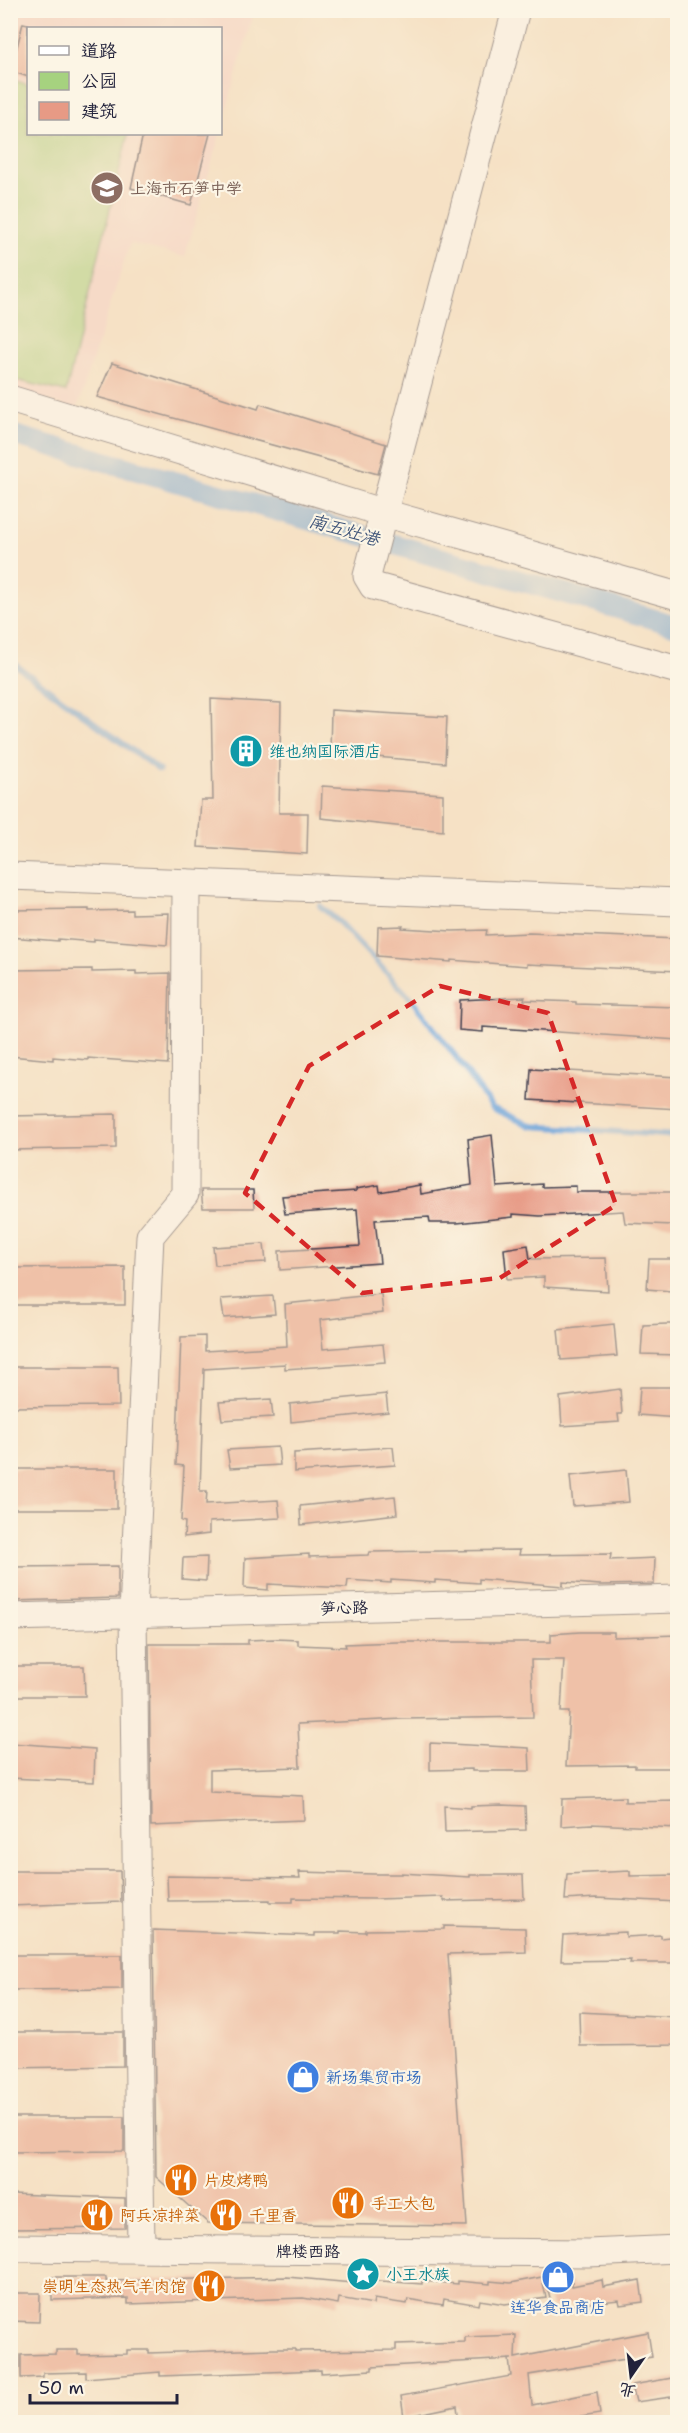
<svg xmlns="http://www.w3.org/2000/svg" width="688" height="2433" font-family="'Shantell Sans','LXGW WenKai TC',sans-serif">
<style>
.built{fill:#f7d0ca}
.green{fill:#a6d27f;stroke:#647a5d;stroke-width:1.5}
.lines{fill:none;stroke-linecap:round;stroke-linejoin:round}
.stream{stroke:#6aa2d9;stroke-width:6}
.canal{stroke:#6aa2d9;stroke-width:21}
.building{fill:#e79a85}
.minor-casing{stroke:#423f50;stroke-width:29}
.minor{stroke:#fff;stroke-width:27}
.marked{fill:none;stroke:#d62828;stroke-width:4.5;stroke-dasharray:12 8;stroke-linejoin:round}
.labels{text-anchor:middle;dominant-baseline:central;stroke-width:4.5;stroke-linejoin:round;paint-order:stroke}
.education-label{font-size:16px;fill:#785e54;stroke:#fcf5e5;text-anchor:start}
.culture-label{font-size:16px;fill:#0d838f;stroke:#fcf5e5;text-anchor:start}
.street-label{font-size:16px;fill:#22223b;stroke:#fcf5e5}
.shop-label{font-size:16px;fill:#366cbe;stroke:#fcf5e5;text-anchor:start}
.food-label{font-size:16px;fill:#c56008;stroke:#fcf5e5;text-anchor:start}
.water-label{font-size:18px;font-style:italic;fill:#3f557a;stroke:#fcf5e5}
</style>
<rect width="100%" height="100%" fill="#fcf5e5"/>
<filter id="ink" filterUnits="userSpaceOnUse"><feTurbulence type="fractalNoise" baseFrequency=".0167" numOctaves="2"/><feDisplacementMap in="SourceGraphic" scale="12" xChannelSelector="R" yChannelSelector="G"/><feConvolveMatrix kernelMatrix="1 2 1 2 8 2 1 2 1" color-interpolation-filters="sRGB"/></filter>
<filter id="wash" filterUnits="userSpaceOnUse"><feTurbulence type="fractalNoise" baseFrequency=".008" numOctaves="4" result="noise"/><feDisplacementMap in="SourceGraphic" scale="24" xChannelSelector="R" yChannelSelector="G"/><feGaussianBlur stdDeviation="1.35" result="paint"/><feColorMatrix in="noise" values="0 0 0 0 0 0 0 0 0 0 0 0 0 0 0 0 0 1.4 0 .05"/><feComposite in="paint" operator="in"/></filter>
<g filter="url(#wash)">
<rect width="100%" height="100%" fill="#f5e1c5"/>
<!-- built -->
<polygon class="built" points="10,11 254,11 221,130 220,28 28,28 28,134 220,134 185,257 130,243 77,409 11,390"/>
<!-- green -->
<polygon class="green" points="11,78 28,84 28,134 128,134 66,392 11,379"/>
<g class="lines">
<!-- stream -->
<g class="stream">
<polyline points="10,661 159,770"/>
<polyline points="320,906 339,922 412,1000 456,1057 492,1108 531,1126 678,1136"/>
</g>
<!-- canal -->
<polyline class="canal" points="10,434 678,626"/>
</g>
<g id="blocks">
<!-- building -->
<g class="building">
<polygon points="23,23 28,24 28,77 11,71"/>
<polygon points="143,134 210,134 191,205 131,188"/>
<polygon points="112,363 258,409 260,404 386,444 378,474 97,397"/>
<polygon points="211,699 281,703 279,813 308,813 307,854 198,847 201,800 213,800"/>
<polygon points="331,710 447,717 445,763 330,753"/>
<polygon points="322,786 443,794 443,831 321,818"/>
<polygon points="89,909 89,911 132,910 132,914 169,913 167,945 94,939 94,942 58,939 58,941 10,937 10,910"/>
<polygon points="403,926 402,928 452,931 487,930 486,935 529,933 678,939 678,971 527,964 527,966 451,960 451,962 377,956 378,927"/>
<polygon points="92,969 92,972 136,971 136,974 170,973 168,1064 88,1058 88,1060 53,1057 53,1060 10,1056 10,970"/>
<polygon points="525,997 524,1000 576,1002 576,1004 678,1007 678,1040 483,1027 483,1032 459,1030 460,1000"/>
<polygon points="531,1069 678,1077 678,1109 529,1100"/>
<polygon points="116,1114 116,1148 10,1150 10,1116"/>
<polygon points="492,1135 497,1187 542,1184 542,1187 576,1186 576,1192 678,1192 678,1223 673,1223 673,1225 625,1223 623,1211 540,1216 513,1214 513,1217 457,1223 430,1223 429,1217 375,1220 380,1263 280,1270 279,1251 360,1246 357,1209 285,1214 282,1196 356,1191 356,1189 379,1185 380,1192 420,1185 421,1194 472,1185 468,1139"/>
<polygon points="201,1190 253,1190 254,1208 203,1208"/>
<polygon points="264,1244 266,1262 215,1265 213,1247"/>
<polygon points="528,1245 530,1259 606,1258 608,1291 544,1287 544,1277 507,1279 504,1249"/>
<polygon points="649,1259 678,1259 678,1289 671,1288 671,1291 647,1289"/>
<polygon points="125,1267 125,1305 10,1305 10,1268"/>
<polygon points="381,1294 383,1313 320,1320 323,1349 383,1344 385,1362 285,1369 285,1364 204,1369 200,1491 207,1491 206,1504 278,1500 280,1518 209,1522 209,1534 184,1537 185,1522 181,1521 184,1466 176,1465 181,1337 205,1336 205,1351 287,1346 285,1304"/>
<polygon points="273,1296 275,1314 224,1318 221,1299"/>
<polygon points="614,1324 617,1356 561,1360 558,1330"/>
<polygon points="667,1324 678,1324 678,1355 641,1354 643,1325"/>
<polygon points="10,1367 118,1367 119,1406 10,1407"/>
<polygon points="640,1387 678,1387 678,1418 638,1415"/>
<polygon points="620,1389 622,1414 618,1414 619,1422 562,1426 560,1397"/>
<polygon points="386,1394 388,1412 291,1422 290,1404"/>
<polygon points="271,1399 273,1417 222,1420 219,1402"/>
<polygon points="278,1447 280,1465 230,1468 227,1450"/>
<polygon points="393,1447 395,1465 294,1472 294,1453"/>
<rect x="10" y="1469" width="107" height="40"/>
<polygon points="626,1470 629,1502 573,1506 570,1476"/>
<polygon points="395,1496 397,1514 301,1525 300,1506"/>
<polygon points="520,1550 519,1555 611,1554 610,1560 655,1558 654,1584 600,1585 563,1582 563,1586 479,1579 479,1583 435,1580 435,1583 391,1580 391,1583 348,1580 347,1588 268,1584 268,1590 244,1588 245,1558 309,1554 309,1557 368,1555 369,1552"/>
<polygon points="207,1557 206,1581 182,1579 183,1558"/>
<polygon points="118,1566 118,1598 10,1601 10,1567"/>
<polygon points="580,1632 614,1632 614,1637 678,1635 678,1768 635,1768 635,1765 566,1766 569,1712 561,1712 564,1660 531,1660 533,1717 403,1719 298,1724 300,1767 210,1770 210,1792 303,1796 304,1820 151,1826 149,1644 248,1644 248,1640 275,1639 298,1640 298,1645 346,1647 345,1644 397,1642 551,1642 551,1634"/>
<polygon points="10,1666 84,1666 85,1696 10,1696"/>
<polygon points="10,1743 95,1749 94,1782 10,1778"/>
<polygon points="430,1743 529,1748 530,1771 472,1771 472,1769 430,1770"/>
<polygon points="625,1797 625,1802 678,1801 678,1828 591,1824 561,1826 562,1799"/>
<polygon points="502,1805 525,1806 526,1830 445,1832 444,1806 471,1808 471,1806"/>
<polygon points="10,1871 120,1871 121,1902 10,1906"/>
<polygon points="630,1871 630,1876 678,1875 678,1902 596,1898 565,1900 567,1874"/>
<polygon points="299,1872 374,1874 401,1874 401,1873 470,1877 470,1875 523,1875 524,1899 444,1901 443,1897 375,1899 293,1898 293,1902 270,1902 270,1900 168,1901 167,1876 300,1878"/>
<polygon points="444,1926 525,1928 526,1952 448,1954 467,2226 208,2223 156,2177 153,1930 315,1936 315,1933 340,1933 340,1931 366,1932 366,1930 444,1929"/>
<polygon points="626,1932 626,1937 661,1935 661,1938 678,1936 678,1963 630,1963 631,1960 561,1961 563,1935"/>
<polygon points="10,1955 122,1955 122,1989 10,1990"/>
<polygon points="579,2012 678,2017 678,2045 580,2046"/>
<polygon points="10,2032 123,2032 123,2066 10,2068"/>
<polygon points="10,2117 124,2117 124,2151 10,2152"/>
<polygon points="10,2194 125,2198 125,2228 10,2229"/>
<polygon points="52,2277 106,2277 106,2281 287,2277 352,2283 352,2279 422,2284 422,2281 458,2284 458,2281 490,2284 490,2281 511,2283 542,2277 546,2298 505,2304 480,2300 479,2305 444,2299 443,2305 408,2299 407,2304 374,2299 373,2304 339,2298 338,2304 303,2298 128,2304 128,2298 52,2300"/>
<polygon points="602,2280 603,2287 640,2280 643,2302 620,2305 619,2300 552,2307 547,2287 572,2282 572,2286"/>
<polygon points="10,2293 40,2293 39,2322 10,2321"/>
<polygon points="648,2332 652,2357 626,2361 626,2359 529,2375 532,2405 597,2392 600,2414 550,2422 459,2422 457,2406 404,2417 401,2396 511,2376 509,2359 512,2359 372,2367 372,2370 321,2373 321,2370 160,2376 160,2372 86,2378 86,2372 43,2373 43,2377 21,2378 21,2355 56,2354 56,2350 78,2350 78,2355 127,2354 127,2350 149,2350 149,2353 273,2349 295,2349 295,2351 396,2350 396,2344 465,2342 465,2337 516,2335 515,2358"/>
<polygon points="678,2377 678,2396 636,2402 632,2385"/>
</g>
</g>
</g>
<g filter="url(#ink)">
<use href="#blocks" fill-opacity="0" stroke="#423f50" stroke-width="1.5"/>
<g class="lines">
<!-- minor casing -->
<g class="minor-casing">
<g id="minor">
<polyline points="516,10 367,576 373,586 678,670"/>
<polyline points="10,399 384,513 678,596"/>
<polyline points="10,876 678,902"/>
<polyline points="10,1617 678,1599"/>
<polyline points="10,2248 588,2253 678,2249"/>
<polyline points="141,2249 133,1613 150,1236 185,1194 186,883"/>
</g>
</g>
<!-- minor -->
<use href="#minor" class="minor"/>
</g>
</g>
<!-- marked area -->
<path d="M0 0H688V2433H0ZM440,986l108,27 68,192 -116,73 -138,15 -117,-100 64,-127z" fill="#f5e1c5" fill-opacity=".55" fill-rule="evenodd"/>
<path class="marked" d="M440,986l108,27 68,192 -116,73 -138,15 -117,-100 64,-127z"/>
<!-- icons -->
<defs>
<g id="school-disc" transform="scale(1.725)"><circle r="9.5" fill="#8d6e63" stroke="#fcf5e5"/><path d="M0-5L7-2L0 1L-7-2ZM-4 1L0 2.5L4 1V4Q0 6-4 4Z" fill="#fff"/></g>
<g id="building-disc" transform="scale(1.725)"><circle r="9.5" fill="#0f9aa8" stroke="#fcf5e5"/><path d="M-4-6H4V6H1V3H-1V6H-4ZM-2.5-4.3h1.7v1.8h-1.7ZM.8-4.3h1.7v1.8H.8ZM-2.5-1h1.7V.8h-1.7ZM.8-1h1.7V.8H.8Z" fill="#fff"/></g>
<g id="shop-disc" transform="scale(1.725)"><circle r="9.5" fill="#3f7fe0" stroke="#fcf5e5"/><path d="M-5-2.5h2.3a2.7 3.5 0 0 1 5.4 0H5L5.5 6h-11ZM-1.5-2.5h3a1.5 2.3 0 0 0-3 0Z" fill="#fff"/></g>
<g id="restaurant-disc" transform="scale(1.725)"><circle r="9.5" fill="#e8710a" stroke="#fcf5e5"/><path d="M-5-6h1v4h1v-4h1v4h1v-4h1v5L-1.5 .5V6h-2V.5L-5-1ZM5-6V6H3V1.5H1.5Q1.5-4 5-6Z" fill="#fff"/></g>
<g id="sight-disc" transform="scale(1.725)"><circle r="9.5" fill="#0f9aa8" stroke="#fcf5e5"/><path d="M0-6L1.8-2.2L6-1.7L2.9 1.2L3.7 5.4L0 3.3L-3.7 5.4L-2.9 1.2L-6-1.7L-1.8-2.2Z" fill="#fff"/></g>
</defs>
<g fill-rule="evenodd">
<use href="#school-disc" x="107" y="188"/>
<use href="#building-disc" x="246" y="751"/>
<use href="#shop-disc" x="303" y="2077"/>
<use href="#restaurant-disc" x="181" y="2180"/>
<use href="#restaurant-disc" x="348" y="2203"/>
<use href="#restaurant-disc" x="97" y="2215"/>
<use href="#restaurant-disc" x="226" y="2215"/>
<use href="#sight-disc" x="363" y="2274"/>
<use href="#shop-disc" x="558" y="2277"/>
<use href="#restaurant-disc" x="209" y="2286"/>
</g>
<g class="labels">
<!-- education labels -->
<g class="education-label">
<text x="130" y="188">上海市石笋中学</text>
</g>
<!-- culture labels -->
<g class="culture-label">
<text x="269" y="751">维也纳国际酒店</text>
<text x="386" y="2274">小王水族</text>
</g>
<!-- street labels -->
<g class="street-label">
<text transform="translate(344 1608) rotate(-2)">笋心路</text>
<text x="308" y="2251">牌楼西路</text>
</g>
<!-- shop labels -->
<g class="shop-label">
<text x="326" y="2077">新场集贸市场</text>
<text x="558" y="2307" text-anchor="middle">连华食品商店</text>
</g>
<!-- food labels -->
<g class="food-label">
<text x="204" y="2180">片皮烤鸭</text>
<text x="371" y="2203">手工大包</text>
<text x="120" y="2215">阿兵凉拌菜</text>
<text x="249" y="2215">千里香</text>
<text x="186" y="2286" text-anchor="end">崇明生态热气羊肉馆</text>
</g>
<!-- water labels -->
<g class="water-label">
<text transform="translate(344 530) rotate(16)">南五灶港</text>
</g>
</g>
<!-- margin -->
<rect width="688" height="2433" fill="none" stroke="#fcf5e5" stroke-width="36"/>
<!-- legend -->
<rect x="27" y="27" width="195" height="108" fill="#fcf5e5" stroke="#a5a1a1" stroke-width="1.5"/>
<rect x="39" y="46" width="30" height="9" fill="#ffffff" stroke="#a5a1a1" stroke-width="1.5"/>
<text x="81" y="57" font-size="18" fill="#22223b">道路</text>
<rect x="39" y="72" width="30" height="18" fill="#a6d27f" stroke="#a5a1a1" stroke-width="1.5"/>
<text x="81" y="87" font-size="18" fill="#22223b">公园</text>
<rect x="39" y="102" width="30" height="18" fill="#e79a85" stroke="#a5a1a1" stroke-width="1.5"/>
<text x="81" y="117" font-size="18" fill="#22223b">建筑</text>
<!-- north arrow -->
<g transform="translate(631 2376) rotate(194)" stroke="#fcf5e5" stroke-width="4.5" paint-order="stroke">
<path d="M0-4.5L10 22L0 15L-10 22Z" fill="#22223b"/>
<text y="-9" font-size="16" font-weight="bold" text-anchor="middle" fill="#22223b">北</text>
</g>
<!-- scale -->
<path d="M30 2394v9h147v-9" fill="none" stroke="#22223b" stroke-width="3"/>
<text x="39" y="2394" font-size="18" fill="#22223b" stroke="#fcf5e5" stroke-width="4.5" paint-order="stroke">50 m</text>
</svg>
